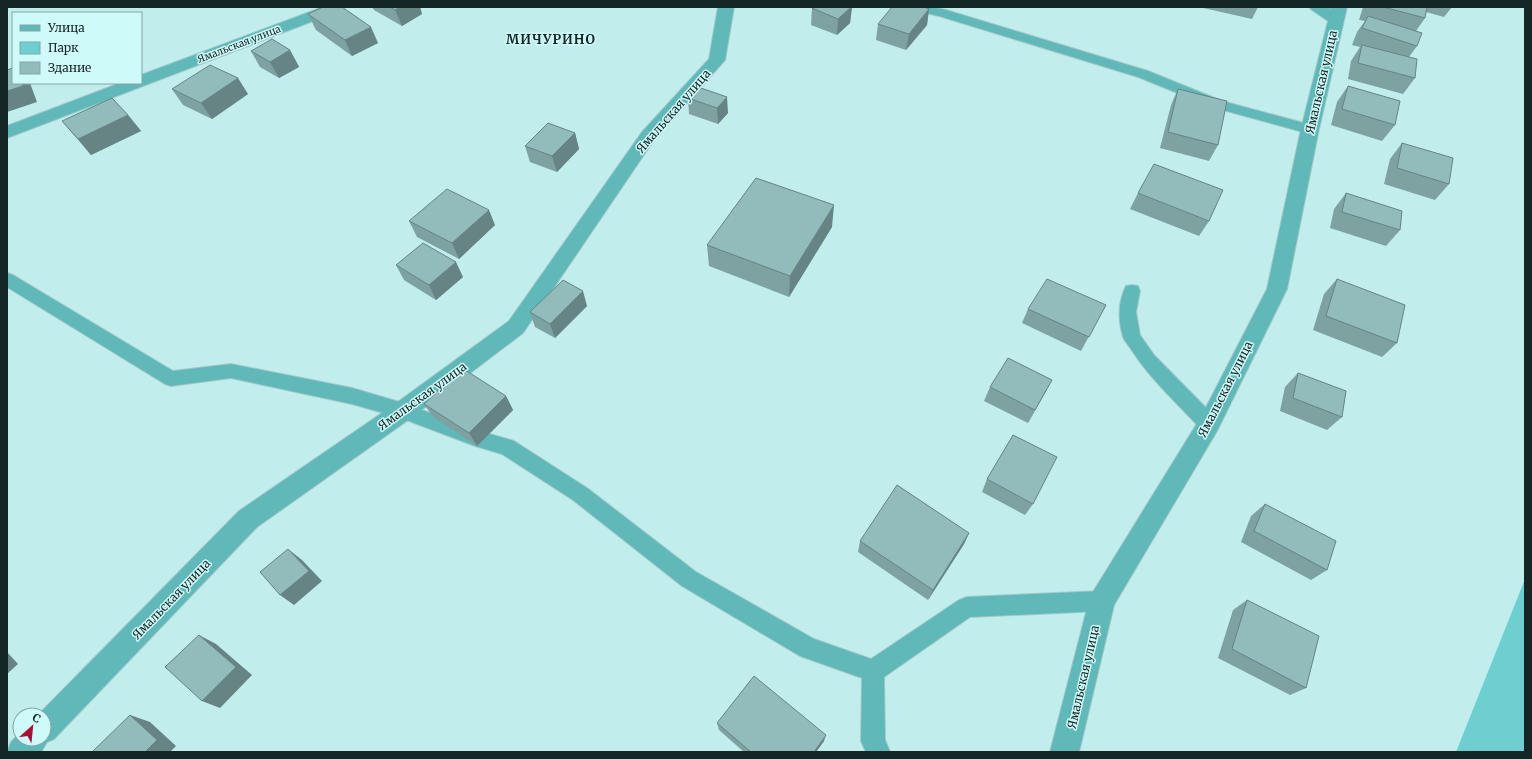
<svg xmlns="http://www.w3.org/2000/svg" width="1532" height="759" font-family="Merriweather,serif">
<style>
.green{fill:#6fcfd0}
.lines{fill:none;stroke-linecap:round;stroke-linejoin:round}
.lane-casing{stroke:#a3c9c9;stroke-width:2}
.street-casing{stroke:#a3c9c9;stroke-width:2}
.lane{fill:#60b8b9;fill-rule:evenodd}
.street{fill:#60b8b9;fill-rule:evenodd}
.wall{fill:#7ea2a2}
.shaded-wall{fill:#668484}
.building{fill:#92bcbc;stroke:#668484}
.labels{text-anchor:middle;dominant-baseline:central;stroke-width:3;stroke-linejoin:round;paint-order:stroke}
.far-street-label{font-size:10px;fill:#152626;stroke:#cffafa}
.street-label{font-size:12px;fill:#152626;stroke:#cffafa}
.far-district-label{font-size:13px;font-weight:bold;letter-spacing:1px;fill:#152626;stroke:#cffafa}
</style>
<rect width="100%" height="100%" fill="#c2eded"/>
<!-- green -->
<polygon class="green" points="1525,579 1525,752 1456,752"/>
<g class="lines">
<!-- lane casing -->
<g class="lane-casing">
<g id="lane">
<polygon points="910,7 932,7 946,10 1148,71 1222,101 1315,126 1317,129 1315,132 1310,134 1212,107 1138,77 939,16 912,10"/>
<polygon points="7,273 13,275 173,371 231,364 352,388 403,403 476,430 514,441 587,488 696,572 814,639 871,659 959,600 967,597 1102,591 1110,594 1113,601 1110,608 1102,611 970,617 884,677 885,740 890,752 866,752 861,741 862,678 800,656 682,586 573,500 502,454 475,446 401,418 352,404 231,378 171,386 165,384 7,287"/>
<path d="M1132,285l6,1 2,5 -4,21 4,23 14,20 62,63 2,6 -2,6 -7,2 -7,-2c-23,-25 -50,-49 -69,-78 -3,-5 -8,-10 -10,-15 -5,-17 -5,-35 3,-51z"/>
</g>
</g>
<!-- street casing -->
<g class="street-casing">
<g id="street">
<polygon points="323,7 345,7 342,10 7,138 7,126 120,83 141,83 141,75"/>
<polygon points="718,7 734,7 725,60 654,140 523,333 411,418 257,527 54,739 47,742 41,752 7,752 11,742 20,733 20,739 44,739 44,715 38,715 239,511 395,404 509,321 642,132 709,59"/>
<polygon points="1309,7 1328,7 1331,9 1331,7 1347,7 1319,129 1287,289 1217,431 1114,605 1079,752 1050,752 1089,601 1093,592 1201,417 1267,289 1301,129 1328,21 1312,10"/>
</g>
</g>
<!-- lane -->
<use href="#lane" class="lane"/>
<!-- street -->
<use href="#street" class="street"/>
</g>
<!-- wall -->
<g class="wall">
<polygon points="372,7 420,7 422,14 402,26 374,10"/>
<polygon points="852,7 850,23 837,35 811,25 812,8"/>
<polygon points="1199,7 1258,7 1252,19"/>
<polygon points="1363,7 1452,7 1444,17 1426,12 1425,18 1416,31 1417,46 1409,57 1415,78 1403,94 1348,79 1351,61 1360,47 1352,45 1357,32 1365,21 1359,20"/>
<polygon points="929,9 927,25 906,50 876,40 878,24"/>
<polygon points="308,14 378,43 352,56 316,30"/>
<polygon points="290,50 299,67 279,78 260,67 251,51"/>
<polygon points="1348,86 1395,125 1382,141 1331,125 1337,102"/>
<polygon points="698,87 728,113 718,124 689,114 688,98"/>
<polygon points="172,89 248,94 212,119 183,105"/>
<polygon points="1178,89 1218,145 1209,161 1160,148 1171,105"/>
<polygon points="128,115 141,131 91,155 62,121"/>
<polygon points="575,133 579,149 557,172 530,162 525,146"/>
<polygon points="1402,143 1449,184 1435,200 1384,184 1390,159"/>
<polygon points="1138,193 1209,221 1199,236 1130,209"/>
<polygon points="1346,193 1400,230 1386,246 1330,228 1334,209"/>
<polygon points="409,221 495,225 459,259 417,237"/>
<polygon points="832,227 789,297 709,266 707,245"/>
<polygon points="396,265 463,277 436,300 404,280"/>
<polygon points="1337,279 1397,343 1382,357 1313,330 1324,294"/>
<polygon points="1106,305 1081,351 1022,323 1028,309"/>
<polygon points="587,306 555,338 535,327 530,312"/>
<polygon points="1298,373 1342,417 1327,430 1280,411 1285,387"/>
<polygon points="1052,380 1028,423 984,401 990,387"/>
<polygon points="506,396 513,410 477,446 433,417 424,404"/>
<polygon points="987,479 1033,504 1025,515 982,492"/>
<polygon points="1265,504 1327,570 1311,580 1241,542 1251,516"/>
<polygon points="969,533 964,544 928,600 858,552 860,541"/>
<polygon points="1247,600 1306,688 1290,695 1218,658 1233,610"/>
<polygon points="717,723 824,741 816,752 744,752 719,730"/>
</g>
<!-- shaded-wall -->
<g class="shaded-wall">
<polygon points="400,7 420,7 422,14 402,26 395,10"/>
<polygon points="852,7 850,23 837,35 838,19"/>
<polygon points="929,9 927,25 906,50 909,34"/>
<polygon points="371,27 378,43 352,56 345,40"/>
<polygon points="290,50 299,67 279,78 270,62"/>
<polygon points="238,78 248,94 212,119 201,103"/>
<polygon points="22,83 30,83 37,102 7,112 7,91"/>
<polygon points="727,97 728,113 718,124 717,108"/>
<polygon points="128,115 141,131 91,155 78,139"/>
<polygon points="575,133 579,149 557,172 552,156"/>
<polygon points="834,205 832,227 789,297 790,276"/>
<polygon points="489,210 495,225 459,259 452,243"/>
<polygon points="456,262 463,277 436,300 429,285"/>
<polygon points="583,291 587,306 555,338 550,324"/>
<polygon points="1052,380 1045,393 1028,423 1035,410"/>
<polygon points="506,396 513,410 477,446 469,433"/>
<polygon points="969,533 964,544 928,600 933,590"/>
<polygon points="288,549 302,560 322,581 294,605 280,595"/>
<polygon points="199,635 216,644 252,675 220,708 202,701"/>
<polygon points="7,652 18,664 7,674"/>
<polygon points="130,715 150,722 176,746 170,752 145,752"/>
<polygon points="826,735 824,741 816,752 814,752"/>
</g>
<!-- building -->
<g class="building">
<polygon points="323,7 342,7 371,27 345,40 308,14"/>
<polygon points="390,7 400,7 395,10"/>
<polygon points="814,7 851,7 838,19 812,8"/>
<polygon points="892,7 924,7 929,9 909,34 878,24"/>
<polygon points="1383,7 1427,7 1425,18"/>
<polygon points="1368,16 1422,33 1417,46 1362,28"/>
<polygon points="272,39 290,50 270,62 251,51"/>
<polygon points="1362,45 1417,59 1415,78 1358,63"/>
<polygon points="210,65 238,78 201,103 172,89"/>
<polygon points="13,68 13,83 22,83 23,86 7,91 7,70"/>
<polygon points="1348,86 1400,101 1395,125 1342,109"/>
<polygon points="698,87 727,97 717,108 688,98"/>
<polygon points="1178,89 1227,101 1218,145 1168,132"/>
<polygon points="112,98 128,115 78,139 62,121"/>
<polygon points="548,123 575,133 552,156 525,146"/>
<polygon points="1402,143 1453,158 1449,184 1397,168"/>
<polygon points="1154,164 1223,190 1209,221 1138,193"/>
<polygon points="756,178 834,205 790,276 707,245"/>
<polygon points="447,189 489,210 452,243 409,221"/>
<polygon points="1346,193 1402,211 1400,230 1342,212"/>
<polygon points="423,243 456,262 429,285 396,265"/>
<polygon points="1047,279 1106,305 1089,337 1028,309"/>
<polygon points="1337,279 1405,305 1397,343 1326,316"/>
<polygon points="563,280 583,291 550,324 530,312"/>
<polygon points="1008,358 1052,380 1035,410 990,387"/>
<polygon points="462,368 506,396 469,433 424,404"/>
<polygon points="1298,373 1346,391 1342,417 1293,398"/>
<polygon points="1013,435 1057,457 1033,504 987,479"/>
<polygon points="897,485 969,533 933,590 860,541"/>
<polygon points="1265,504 1336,541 1327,570 1254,531"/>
<polygon points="288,549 309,571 280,595 260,572"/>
<polygon points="1247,600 1319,636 1306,688 1232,649"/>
<polygon points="199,635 236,667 202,701 165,667"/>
<polygon points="754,676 826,735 814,752 751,752 717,723"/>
<polygon points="130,715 157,740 145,752 92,752"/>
</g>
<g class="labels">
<!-- far-street labels -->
<g class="far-street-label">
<text transform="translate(239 44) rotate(-21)">Ямальская улица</text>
</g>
<!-- street labels -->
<g class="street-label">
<text transform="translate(1321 82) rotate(-77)">Ямальская улица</text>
<text transform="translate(673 111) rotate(-49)">Ямальская улица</text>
<text transform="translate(1225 389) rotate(-63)">Ямальская улица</text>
<text transform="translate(422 396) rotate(-36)">Ямальская улица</text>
<text transform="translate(171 599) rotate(-46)">Ямальская улица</text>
<text transform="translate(1083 677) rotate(-77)">Ямальская улица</text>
</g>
<!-- far-district labels -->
<g class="far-district-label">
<text x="551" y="39">МИЧУРИНО</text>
</g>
</g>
<!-- border -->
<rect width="1532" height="759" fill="none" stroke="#152626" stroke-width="16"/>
<!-- legend -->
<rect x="12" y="12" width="130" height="72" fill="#cffafa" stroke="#85a5a5"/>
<rect x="20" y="25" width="20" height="6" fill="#60b8b9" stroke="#85a5a5"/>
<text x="48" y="32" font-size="12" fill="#152626">Улица</text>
<rect x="20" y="42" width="20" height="12" fill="#6fcfd0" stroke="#85a5a5"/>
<text x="48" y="52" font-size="12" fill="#152626">Парк</text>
<rect x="20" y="62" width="20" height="12" fill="#92bcbc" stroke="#85a5a5"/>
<text x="48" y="72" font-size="12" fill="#152626">Здание</text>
<!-- north arrow -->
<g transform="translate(32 727) rotate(27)"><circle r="19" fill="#cffafa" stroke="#85a5a5"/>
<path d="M0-3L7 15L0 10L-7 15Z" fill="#a81036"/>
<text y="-6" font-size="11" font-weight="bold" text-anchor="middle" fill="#152626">С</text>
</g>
</svg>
